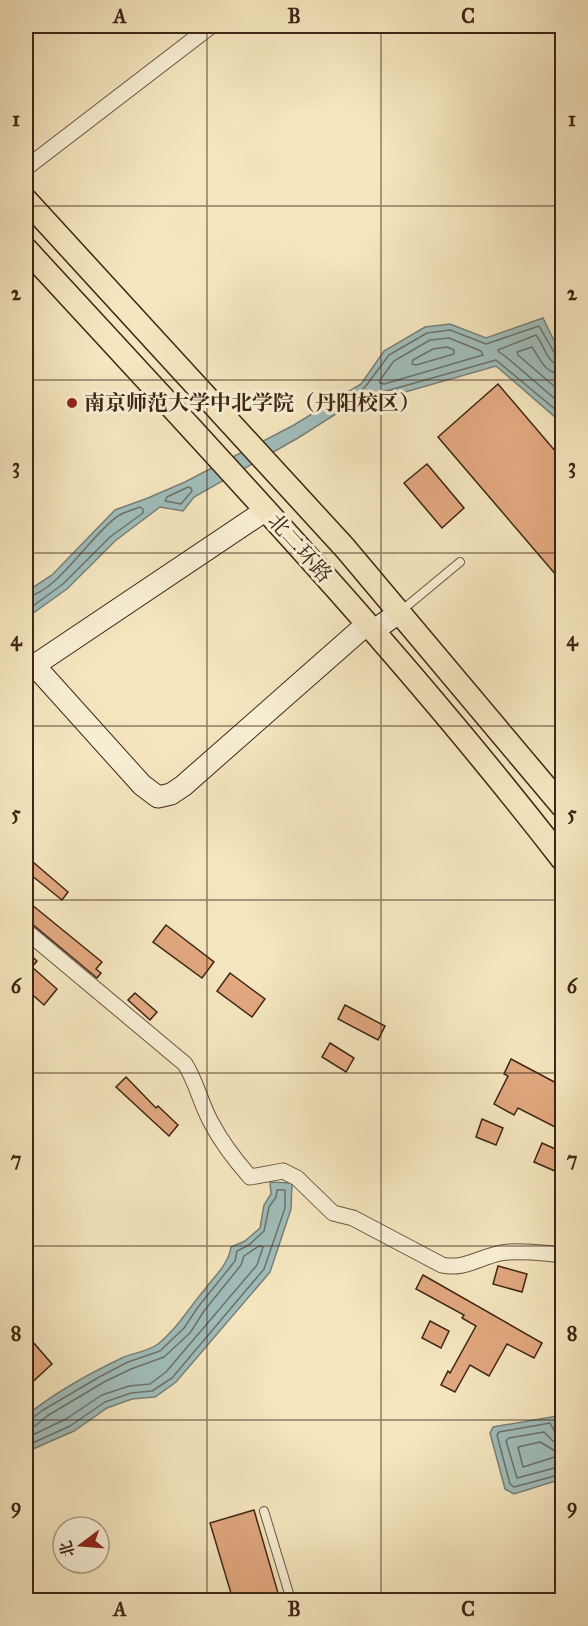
<svg xmlns="http://www.w3.org/2000/svg" width="588" height="1626" font-family="'IM FELL Great Primer','Noto Serif SC',serif">
<style>
.water{fill:#a0bdbb;stroke:#788079;stroke-width:1.5}
.lines{fill:none;stroke-linecap:round;stroke-linejoin:round}
.shore{stroke:#6e7168;stroke-width:1.5}
.building{fill:#e2a87f;stroke:#3d2515;stroke-width:1.5}
.lane-casing{stroke:#6b5540;stroke-width:10}
.street-casing{stroke:#6b5540;stroke-width:17}
.secondary-casing{stroke:#3d2515;stroke-width:23}
.primary-casing{stroke:#3d2515;stroke-width:25}
.lane{stroke:#f8efd5;stroke-width:8}
.street{stroke:#f8efd5;stroke-width:15}
.secondary{stroke:#f8efd5;stroke-width:21}
.primary{stroke:#f5e6bf;stroke-width:22}
.grid{fill:none;stroke:#3d2515;stroke-width:1.5;stroke-opacity:0.55}
.poi-dot{fill:#8f2418;stroke:#f8efd5;stroke-width:2}
.labels{text-anchor:middle;dominant-baseline:central;stroke-width:6;stroke-linejoin:round;paint-order:stroke}
.poi-label{font-size:21px;font-weight:bold;fill:#3d2515;stroke:#f8efd5;text-anchor:start}
.street-label{font-size:21px;fill:#3d2515;stroke:#f8efd5}
.neatline{fill:none;stroke:#3d2515;stroke-width:2}
.grid-label{font-size:20px;text-anchor:middle;font-weight:bold;fill:#3d2515}
</style>
<rect width="100%" height="100%" fill="#f5e6bf"/>
<filter id="stains"><feTurbulence type="fractalNoise" baseFrequency=".00333" numOctaves="4"/><feColorMatrix values="0 0 0 0 .2 0 0 0 0 .09 0 0 0 0 .02 0 0 0 .5 -.17"/></filter>
<radialGradient id="worn" r=".72"><stop offset=".6" stop-color="#630" stop-opacity="0"/><stop offset="1" stop-color="#630" stop-opacity=".3"/></radialGradient>
<!-- water -->
<g class="water">
<polygon points="543,318 562,357 562,423 496,366 342,410 298,438 194,497 183,511 160,507 115,541 67,589 26,618 26,592 52,575 115,510 148,498 185,482 294,425 361,384 384,351 425,327 450,324 486,338"/>
<path d="M270,1182l22,1 -1,26 -21,63 -94,110 -21,15 -23,2 -25,9 -33,23 -48,21v-36c28,-23 64,-43 98,-59 10,-4 25,-6 34,-13 19,-15 31,-36 47,-55 10,-13 24,-26 26,-42l14,-6 15,-13 4,-23 7,-11z"/>
<polygon points="557,1416 562,1446 562,1479 514,1494 505,1489 490,1433 493,1427"/>
</g>
<g class="lines">
<!-- shore -->
<g class="shore">
<polygon points="449,338 481,351 483,355 384,384 380,383 380,380 394,361 430,340"/>
<polygon points="447,347 454,350 454,354 416,365 412,364 413,360 433,349"/>
<polyline points="562,358 555,354 539,326 486,344 450,330 427,333 389,355 365,387 354,396 358,399 496,360 562,415"/>
<path d="M562,365c-16,-1 -17,-19 -26,-30l-38,15 1,2 6,4 57,49"/>
<path d="M562,374c-18,-1 -21,-14 -30,-27l-15,5 1,3 44,38"/>
<polygon points="188,487 191,488 192,491 181,504 165,501 167,497"/>
<path d="M26,597c31,-4 66,-64 92,-81 5,-4 15,-6 22,-9l3,2v4l-33,24 -47,47 -37,27"/>
<polyline points="26,1420 31,1419 43,1410 101,1376 128,1362 160,1351 184,1328 198,1307 235,1261 237,1251 249,1245 264,1231 269,1207 276,1197 277,1190 285,1190 285,1208 264,1269 172,1378 152,1391 131,1393 105,1402 70,1426 26,1446"/>
<polyline points="26,1428 35,1426 47,1416 104,1382 131,1369 164,1357 190,1333 204,1311 241,1265 244,1256 259,1246 263,1247 257,1265 166,1372 150,1384 129,1386 102,1395 66,1419 26,1438"/>
<polyline points="562,1436 556,1434 550,1423 499,1432 497,1435 510,1484 514,1487 562,1474"/>
<polygon points="540,1442 557,1452 558,1456 523,1467 518,1447"/>
<polyline points="562,1443 553,1441 544,1432 509,1438 506,1441 517,1478 562,1466"/>
</g>
</g>
<!-- building -->
<g class="building">
<polygon points="498,384 562,459 562,582 438,437"/>
<polygon points="427,464 464,508 442,528 404,483"/>
<polygon points="26,856 68,892 62,900 26,871"/>
<polygon points="26,900 102,962 96,969 101,973 97,978 32,924 26,922"/>
<polygon points="166,925 214,962 202,978 153,942"/>
<polygon points="26,951 37,961 32,967 57,989 44,1005 26,989"/>
<polygon points="230,973 265,999 252,1017 217,991"/>
<polygon points="135,993 157,1012 150,1020 128,1000"/>
<polygon points="345,1005 385,1026 378,1040 338,1019"/>
<polygon points="330,1043 354,1058 346,1072 322,1057"/>
<polygon points="511,1059 562,1086 562,1112 555,1127 518,1108 514,1115 494,1104 508,1076 504,1074"/>
<polygon points="126,1077 156,1108 158,1106 178,1125 169,1136 116,1087"/>
<polygon points="482,1119 503,1128 496,1145 476,1137"/>
<polygon points="542,1143 562,1152 562,1174 534,1162"/>
<polygon points="498,1266 527,1274 522,1292 493,1284"/>
<polygon points="423,1275 542,1343 534,1358 507,1344 489,1376 470,1365 455,1392 441,1385 448,1371 450,1373 476,1326 462,1318 464,1315 416,1289"/>
<polygon points="430,1321 449,1331 441,1348 422,1338"/>
<polygon points="26,1334 52,1364 26,1388"/>
<polygon points="254,1510 280,1600 233,1600 210,1523"/>
</g>
<g class="lines">
<!-- lane casing -->
<g class="lane-casing">
<g id="lane">
<polyline points="401,611 460,562"/>
<polyline points="264,1511 291,1600"/>
</g>
</g>
<!-- street casing -->
<g class="street-casing">
<g id="street">
<polyline points="26,168 211,26"/>
<path d="M26,931l159,133c12,19 16,41 27,60 10,19 24,37 38,53l33,-6 14,7 36,35 20,5 89,47c22,5 38,-8 59,-12 14,-3 47,0 61,2"/>
</g>
</g>
<!-- secondary casing -->
<g class="secondary-casing">
<g id="secondary">
<polyline points="373,631 400,612"/>
<polyline points="34,665 142,785 158,797 171,794 183,786 367,624"/>
<polyline points="26,671 266,510"/>
</g>
</g>
<!-- primary casing -->
<g class="primary-casing">
<g id="primary">
<polyline points="26,200 345,548 562,806"/>
<path d="M26,249c183,199 370,396 536,610"/>
</g>
</g>
<!-- lane -->
<use href="#lane" class="lane"/>
<!-- street -->
<use href="#street" class="street"/>
<!-- secondary -->
<use href="#secondary" class="secondary"/>
<!-- primary -->
<use href="#primary" class="primary"/>
</g>
<!-- grid -->
<path class="grid" d="M207,26v1574M381,26v1574M26,206h536M26,380h536M26,553h536M26,726h536M26,900h536M26,1073h536M26,1246h536M26,1420h536"/>
<!-- markers -->
<circle class="poi-dot" cx="72" cy="403" r="6"/>
<g class="labels">
<!-- poi labels -->
<g class="poi-label">
<text x="84" y="403">南京师范大学中北学院（丹阳校区）</text>
</g>
<!-- street labels -->
<g class="street-label">
<text transform="translate(300 548) rotate(48)">北二环路</text>
</g>
</g>
<!-- margin -->
<rect width="588" height="1626" fill="none" stroke="#f5e6bf" stroke-width="66"/>
<!-- north arrow -->
<g transform="translate(81 1545) rotate(254)"><circle r="28" fill="#f8efd5" stroke="#ad9e88" stroke-width="1.5"/>
<path d="M0-4.5L10 22L0 15L-10 22Z" fill="#8f2418"/>
<text y="-9" font-size="16" font-weight="bold" text-anchor="middle" fill="#3d2515">北</text>
</g>
<rect x="33" y="33" width="522" height="1560" class="neatline"/>
<g class="grid-label">
<text x="120" y="23">A</text>
<text x="294" y="23">B</text>
<text x="468" y="23">C</text>
<text x="16" y="126">1</text>
<text x="572" y="126">1</text>
<text x="16" y="300">2</text>
<text x="572" y="300">2</text>
<text x="16" y="473">3</text>
<text x="572" y="473">3</text>
<text x="16" y="646">4</text>
<text x="572" y="646">4</text>
<text x="16" y="820">5</text>
<text x="572" y="820">5</text>
<text x="16" y="993">6</text>
<text x="572" y="993">6</text>
<text x="16" y="1166">7</text>
<text x="572" y="1166">7</text>
<text x="16" y="1340">8</text>
<text x="572" y="1340">8</text>
<text x="16" y="1513">9</text>
<text x="572" y="1513">9</text>
<text x="120" y="1616">A</text>
<text x="294" y="1616">B</text>
<text x="468" y="1616">C</text>
</g>
<rect width="100%" height="100%" filter="url(#stains)"/>
<rect width="100%" height="100%" fill="url(#worn)"/>
</svg>
